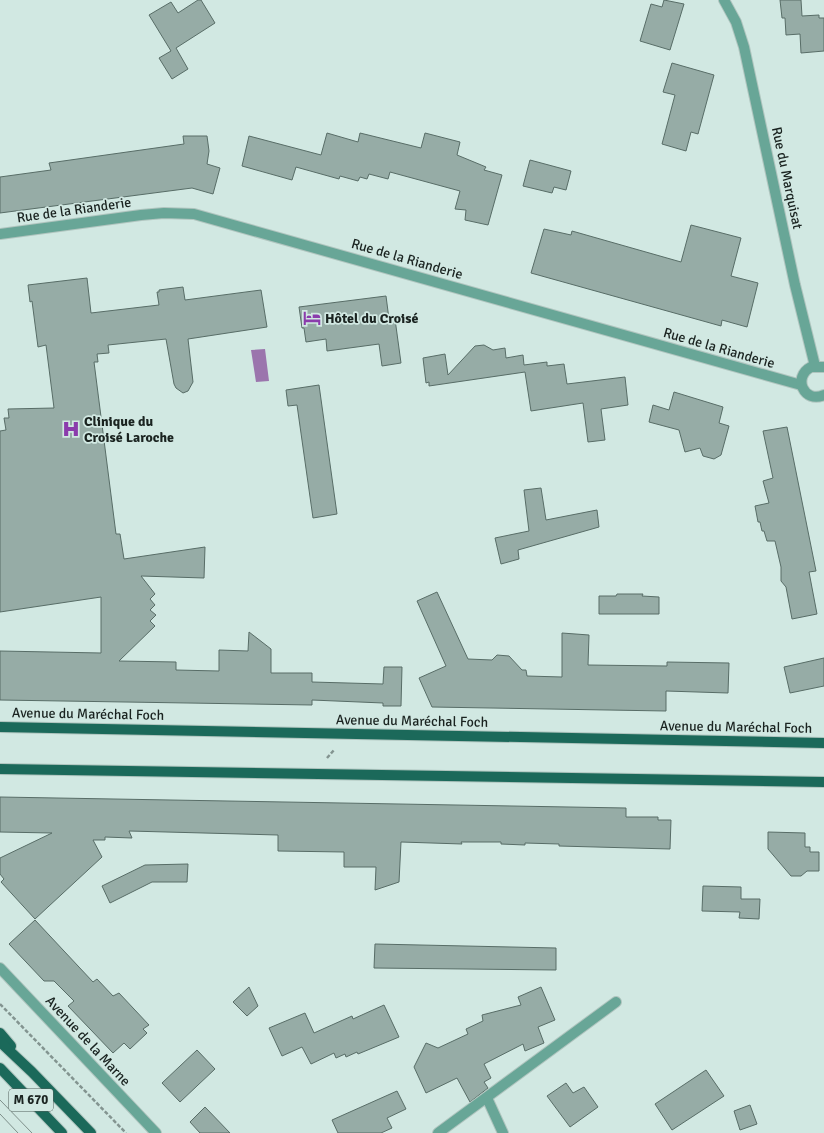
<svg xmlns="http://www.w3.org/2000/svg" width="824" height="1133" font-family="Signika,sans-serif">
<style>
.water{fill:#9b75ad}
.building{fill:#96aca6;stroke:#586d67}
.lines{fill:none;stroke-linecap:round;stroke-linejoin:round}
.minor-casing{stroke:#b0c5bf;stroke-width:12}
.major-casing{stroke:#b0c5bf;stroke-width:12}
.path{stroke:#839490;stroke-width:2.5;stroke-dasharray:4 2;stroke-linecap:butt}
.minor{stroke:#68a697;stroke-width:10}
.major{stroke:#1b695a;stroke-width:10}
.tram{stroke:#7e8f8a;stroke-width:1}
.labels{text-anchor:middle;dominant-baseline:central;stroke-width:3.5;stroke-linejoin:round;paint-order:stroke}
.shield{fill:#d1e8e2;stroke:#515e5a;stroke-width:1}
.shield-label{font-size:13px;font-weight:bold;fill:#1a2320}
.street-label{font-size:14px;fill:#1a2320;stroke:#d1e8e2}
.poi-label{font-size:14px;font-weight:bold;fill:#1a2320;stroke:#d1e8e2;text-anchor:start}
</style>
<rect width="100%" height="100%" fill="#d1e8e2"/>
<!-- water -->
<polygon class="water" points="265,349 269,381 256,382 251,350"/>
<!-- building -->
<g class="building">
<polygon points="198,0 201,0 215,23 176,48 188,69 172,79 159,58 171,51 149,15 171,2 178,13"/>
<polygon points="664,0 684,4 670,50 640,41 651,4 662,7"/>
<polygon points="780,0 801,0 802,16 819,15 819,18 824,18 824,51 801,53 800,34 786,35 785,18 782,18"/>
<polygon points="672,63 714,75 698,134 691,132 686,151 662,144 675,95 663,92"/>
<polygon points="327,133 358,142 360,133 421,148 425,133 460,142 457,155 486,167 484,170 502,175 488,225 465,220 466,210 455,209 460,191 390,172 388,179 369,174 367,179 360,177 358,181 340,176 339,179 296,167 292,180 242,166 249,136 321,155"/>
<polygon points="183,136 207,136 209,151 207,164 220,168 213,194 192,188 0,213 0,177 51,170 49,163 184,144"/>
<polygon points="530,160 571,171 566,190 554,187 552,193 523,186"/>
<polygon points="691,225 741,238 731,276 758,283 747,327 722,320 721,326 531,273 544,229 571,235 572,231 681,262"/>
<polygon points="87,278 91,313 159,305 157,292 159,292 159,290 183,287 185,300 261,290 267,327 188,339 193,382 188,391 183,393 176,388 174,384 166,339 108,345 109,353 97,354 98,362 94,362 116,534 120,534 124,559 205,547 204,578 141,576 155,594 150,599 155,605 150,610 156,615 150,621 155,626 119,661 176,662 176,670 219,671 219,650 248,651 249,632 271,649 271,673 312,673 312,682 383,684 384,667 402,667 401,706 383,706 383,703 312,700 312,705 0,700 0,651 101,653 101,597 0,612 0,431 6,430 4,418 9,418 8,409 54,408 46,345 38,347 32,301 30,302 28,285"/>
<polygon points="386,296 389,319 395,319 401,363 382,366 379,344 327,351 326,339 306,342 304,328 302,328 299,307"/>
<polygon points="484,345 493,350 505,348 506,358 523,355 524,365 547,362 547,366 564,364 567,384 625,377 628,405 601,409 605,440 588,442 583,403 531,411 525,372 429,386 429,382 426,383 423,358 445,354 448,375 475,346"/>
<polygon points="319,385 337,514 313,518 297,405 288,406 286,390"/>
<polygon points="674,392 723,407 719,423 729,426 721,455 714,459 703,456 700,448 685,452 679,430 649,422 653,405 669,410"/>
<polygon points="787,427 816,571 809,572 817,614 792,619 786,587 781,581 781,567 775,541 767,541 764,531 762,531 760,522 758,522 755,506 769,503 763,481 773,478 763,431"/>
<polygon points="541,488 546,520 597,510 599,527 518,550 519,559 501,564 495,538 529,531 524,490"/>
<polygon points="437,592 468,659 492,660 497,655 509,656 522,670 526,670 527,676 562,677 562,633 589,635 588,665 667,666 667,662 729,663 728,693 666,691 666,711 432,707 419,678 446,666 417,601"/>
<polygon points="617,594 643,594 642,596 659,597 659,614 599,614 599,596 616,596"/>
<polygon points="824,658 824,686 790,693 784,667"/>
<polygon points="0,797 626,808 626,817 658,817 658,820 671,820 670,849 559,846 559,844 525,843 525,845 501,844 501,842 461,842 462,844 401,842 399,882 375,890 376,867 344,867 344,852 278,851 278,835 129,831 132,838 105,837 105,840 93,840 102,857 35,919 1,882 4,879 0,874 0,858 52,833 0,832"/>
<polygon points="768,832 805,833 805,847 810,847 810,852 819,852 819,871 807,871 801,876 791,876 768,849"/>
<polygon points="188,864 187,882 152,882 110,903 102,886 145,865"/>
<polygon points="703,886 741,887 741,899 760,899 759,919 739,918 740,912 702,911"/>
<polygon points="35,920 93,982 97,979 113,996 119,993 149,1025 143,1029 147,1033 130,1049 124,1043 113,1053 68,1006 74,1001 54,981 44,981 9,944"/>
<polygon points="375,944 556,948 556,970 374,968"/>
<polygon points="249,987 258,1006 247,1016 233,1002"/>
<polygon points="541,987 555,1020 538,1027 544,1043 525,1051 523,1044 484,1064 491,1078 484,1082 488,1088 470,1102 457,1078 426,1093 414,1067 426,1043 438,1048 468,1034 466,1029 483,1021 482,1015 521,1005 518,997"/>
<polygon points="384,1005 399,1037 358,1054 357,1052 346,1057 345,1054 336,1058 334,1053 311,1064 302,1047 282,1056 269,1028 305,1013 314,1033 352,1016 353,1019"/>
<polygon points="197,1050 215,1069 180,1102 162,1083"/>
<polygon points="706,1070 724,1096 672,1130 655,1104"/>
<polygon points="566,1083 573,1093 584,1087 598,1107 570,1127 547,1096"/>
<polygon points="397,1091 406,1109 387,1118 392,1128 381,1133 338,1133 332,1120"/>
<polygon points="750,1105 757,1124 740,1130 734,1111"/>
<polygon points="205,1107 230,1133 200,1133 190,1122"/>
</g>
<g class="lines">
<!-- minor casing -->
<g class="minor-casing">
<g id="minor">
<polyline points="724,0 736,22 744,47 795,285 815,366"/>
<polyline points="0,234 141,215 164,213 194,214 801,385"/>
<path d="M824,367h-13c-19,10 -7,37 13,28"/>
<polyline points="0,968 156,1133"/>
<polyline points="487,1098 503,1133"/>
<polyline points="438,1133 616,1002"/>
</g>
</g>
<!-- major casing -->
<g class="major-casing">
<g id="major">
<polyline points="0,727 824,743"/>
<polyline points="0,769 824,782"/>
<polyline points="0,1033 11,1046"/>
<polyline points="0,1042 32,1072 91,1133"/>
<polyline points="0,1068 62,1133"/>
</g>
</g>
<!-- path -->
<g class="path">
<polyline points="327,758 334,750"/>
<polyline points="0,1004 126,1133"/>
</g>
<!-- minor -->
<use href="#minor" class="minor"/>
<!-- major -->
<use href="#major" class="major"/>
<!-- tram -->
<g class="tram">
<polyline points="0,1100 32,1133"/>
<polyline points="0,1114 18,1133"/>
</g>
</g>
<!-- icons -->
<defs>
<g id="hotel-bare" transform="scale(1.38)"><path d="M-6-4.5h1.5V1H6V5H4.5V3h-9V5H-6ZM-4 0a1.8 1.8 0 1 1 3.6 0ZM.5 0V-2.5h3Q6-2.5 6 0Z" fill="#8b3cac" stroke="#d1e8e2" stroke-width="2.5" paint-order="stroke"/></g>
<g id="hospital-bare" transform="scale(1.38)"><path d="M-5-5h3v3.5h4V-5h3V5h-3V1.5h-4V5h-3Z" fill="#8b3cac" stroke="#d1e8e2" stroke-width="2.5" paint-order="stroke"/></g>
</defs>
<g fill-rule="evenodd">
<use href="#hotel-bare" x="312" y="318"/>
<use href="#hospital-bare" x="71" y="429"/>
</g>
<g class="labels">
<!-- shield labels -->
<rect class="shield" x="9" y="1089" width="44" height="22" rx="3"/>
<g class="shield-label">
<text x="31" y="1100">M 670</text>
</g>
<!-- street labels -->
<g class="street-label">
<text transform="translate(787 178) rotate(78)">Rue du Marquisat</text>
<text transform="translate(74 210) rotate(-8)">Rue de la Rianderie</text>
<text transform="translate(407 259) rotate(16)">Rue de la Rianderie</text>
<text transform="translate(719 348) rotate(16)">Rue de la Rianderie</text>
<text transform="translate(88 714) rotate(1)">Avenue du Maréchal Foch</text>
<text transform="translate(412 721) rotate(1)">Avenue du Maréchal Foch</text>
<text transform="translate(736 727) rotate(1)">Avenue du Maréchal Foch</text>
<text transform="translate(88 1041) rotate(47)">Avenue de la Marne</text>
</g>
<!-- poi labels -->
<g class="poi-label">
<text x="325" y="318">Hôtel du Croisé</text>
<text x="84" y="421">Clinique du<tspan x="84" dy="16">Croisé Laroche</tspan></text>
</g>
</g>
</svg>
